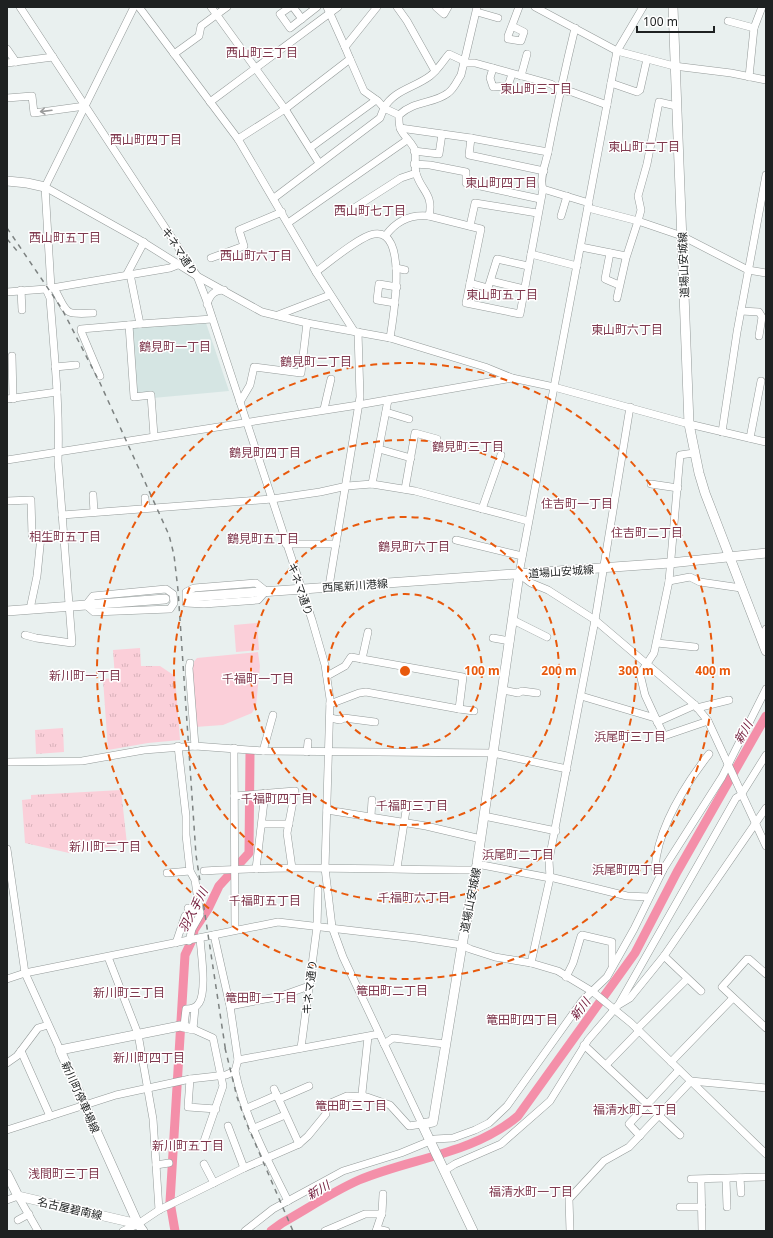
<svg xmlns="http://www.w3.org/2000/svg" width="773" height="1238" font-family="'Noto Sans','Noto Sans JP',sans-serif">
<style>
.built{fill:#d5e5e3}
.grass{fill:url(#grass-tufts)}
.pitch{fill:#fbcfd9}
.lines{fill:none;stroke-linecap:round;stroke-linejoin:round}
.river{stroke:#f48fa9;stroke-width:9}
.minor-casing{stroke:#949a99;stroke-width:8}
.major-casing{stroke:#949a99;stroke-width:10}
.minor{stroke:#fff;stroke-width:7}
.major{stroke:#fff;stroke-width:9}
.rail{stroke:#7d8281;stroke-width:1.5;stroke-dasharray:5 5;stroke-linecap:butt}
.oneway{stroke:#9a9b9b}
.ring{fill:none;stroke:#e8590c;stroke-width:2;stroke-dasharray:7 5}
.labels{text-anchor:middle;dominant-baseline:central;stroke-width:3;stroke-linejoin:round;paint-order:stroke}
.street-label{font-size:11px;fill:#1e2121;stroke:#fff}
.neighbourhood-label{font-size:12px;fill:#7f384d;stroke:#fff}
.water-label{font-size:12px;font-style:italic;fill:#711939;stroke:#fff}
.centre{fill:#e8590c;stroke:#fff;stroke-width:2}
.ring-label{font-size:12px;text-anchor:middle;font-weight:bold;fill:#e8590c;stroke:#fff;stroke-width:3;stroke-linejoin:round;paint-order:stroke}
</style>
<defs>
<pattern id="grass-tufts" width="24" height="20" patternUnits="userSpaceOnUse"><rect width="24" height="20" fill="#fbcfd9"/><path d="M3 7l-1-3M5 7V3M7 7l1-3M15 17l-1-3M17 17v-4M19 17l1-3" fill="none" stroke="#d7b1ba"/></pattern>
</defs>
<rect width="100%" height="100%" fill="#e9f0ef"/>
<!-- built -->
<polygon class="built" points="206,323 229,391 153,398 137,394 131,327"/>
<!-- grass -->
<g class="grass">
<polygon points="140,648 141,666 160,666 175,676 180,740 148,743 108,750 103,679 115,678 113,650"/>
<polygon points="63,728 64,752 36,754 35,730"/>
<polygon points="121,790 127,844 69,853 25,843 22,800 31,799 31,795"/>
</g>
<!-- pitch -->
<g class="pitch">
<polygon points="257,623 259,650 236,652 234,625"/>
<polygon points="258,652 260,666 256,706 252,713 223,725 195,727 192,664 197,658"/>
</g>
<g class="lines">
<!-- river -->
<g class="river">
<polyline points="175,1231 170,1202 185,955 193,938 194,930 208,909 219,886 249,853 250,754"/>
<path d="M271,1231l11,-8c25,-14 50,-31 77,-43 52,-22 114,-26 159,-64l117,-163 42,-81 89,-156"/>
</g>
<!-- minor casing -->
<g class="minor-casing">
<g id="minor">
<polyline points="20,7 197,276 206,299 312,620 325,665 330,699 325,868 332,927 343,957 422,1124 409,1126 390,1105 367,1097 347,1096 326,1105 326,1114 308,1136 299,1144 244,1168 159,1210 138,1224 123,1231"/>
<polyline points="139,7 238,139 316,272 354,331"/>
<polyline points="211,7 285,109 319,163"/>
<polyline points="290,7 280,14 290,28 317,7"/>
<polyline points="293,7 302,19"/>
<polyline points="327,7 345,47"/>
<polyline points="397,7 407,21 435,71"/>
<polyline points="436,7 444,14 448,7"/>
<polyline points="535,7 617,51 674,66 731,73 766,80"/>
<polyline points="643,7 617,51 519,574 531,583 548,590 595,620 695,705 708,721 766,846"/>
<polyline points="477,12 498,18"/>
<polyline points="728,21 754,28"/>
<polyline points="512,26 524,32 521,41 508,39 508,36 519,7"/>
<polyline points="7,49 16,62"/>
<polyline points="174,54 199,36 201,26 227,7"/>
<path d="M350,59l14,32 14,10 6,7c10,-18 30,-20 46,-32 8,-6 13,-15 19,-22l15,7"/>
<polyline points="7,63 53,57"/>
<polyline points="464,63 475,63 551,84 560,90 572,92 607,105"/>
<polyline points="493,68 490,78 493,87 508,86 512,74"/>
<polyline points="521,76 527,54"/>
<polyline points="749,77 754,28 762,7"/>
<polyline points="611,83 637,92 640,90 647,59"/>
<polyline points="7,98 32,96 34,113 85,106"/>
<polyline points="210,102 338,7"/>
<polyline points="400,128 471,138 548,152"/>
<polyline points="471,138 469,155 544,171"/>
<polyline points="238,139 285,109 350,59 345,47 377,7"/>
<polyline points="310,148 376,100"/>
<polyline points="414,151 439,154 442,134"/>
<polyline points="414,164 430,165 466,172 466,183 540,199"/>
<polyline points="45,187 138,239 197,276 262,312 307,323 390,338 485,367 512,378"/>
<polyline points="543,189 589,203"/>
<polyline points="274,198 380,118 384,108 399,115"/>
<polyline points="588,208 638,221 682,236 748,270 766,273"/>
<polyline points="351,210 401,178 416,173"/>
<polyline points="429,216 481,229 470,283 488,288 497,259 528,266"/>
<polyline points="561,216 567,196"/>
<polyline points="288,223 407,140"/>
<polyline points="470,226 475,203 537,213"/>
<path d="M386,235c11,-15 25,-21 43,-19 5,-22 -8,-25 -13,-43 -2,-8 1,-18 -2,-25 -8,-14 -16,-13 -15,-33 16,-15 35,-11 49,-22 6,-4 9,-12 13,-18l16,-68"/>
<polyline points="581,247 626,256"/>
<polyline points="610,253 605,279 619,285"/>
<polyline points="531,254 577,266"/>
<polyline points="211,258 244,246 239,230 282,212"/>
<polyline points="396,268 405,270"/>
<path d="M316,272c12,-9 44,-36 58,-38 35,-6 19,85 16,104"/>
<polyline points="127,274 144,242"/>
<polyline points="491,281 524,289"/>
<path d="M470,283l-4,20 54,11 23,-125c-4,-11 3,-26 5,-37 8,-41 17,-83 27,-124"/>
<polyline points="51,288 45,187 134,7"/>
<path d="M54,288c14,25 8,27 39,25"/>
<polyline points="21,290 22,310"/>
<polyline points="7,292 46,289 170,268 180,264"/>
<polyline points="617,298 626,258 638,221 641,210 638,196 647,164 659,102 676,106"/>
<polyline points="395,303 377,300 379,284 397,287"/>
<path d="M207,304c3,-9 7,-14 17,-14"/>
<polyline points="741,311 759,312 762,317 759,336"/>
<polyline points="278,315 330,295"/>
<polyline points="140,324 212,319"/>
<polyline points="129,325 134,397 151,395 154,436"/>
<polyline points="12,356 13,399"/>
<polyline points="55,367 76,365"/>
<polyline points="100,376 81,331 81,329 140,324 130,274"/>
<polyline points="7,399 57,392"/>
<polyline points="240,402 250,385 254,367 301,373 307,323"/>
<polyline points="324,409 331,379"/>
<polyline points="386,412 409,419"/>
<polyline points="722,432 737,332 766,175"/>
<polyline points="750,438 761,381"/>
<polyline points="379,449 411,458"/>
<polyline points="694,453 680,455 669,581 654,653 640,674 645,695 664,736 708,721"/>
<polyline points="7,460 358,405 512,378 554,387 689,424 766,442"/>
<polyline points="372,484 388,400"/>
<polyline points="651,484 678,488"/>
<polyline points="405,489 415,433 437,439"/>
<polyline points="93,495 94,512"/>
<polyline points="145,498 146,508"/>
<polyline points="7,501 31,500 32,535 62,534"/>
<polyline points="482,509 501,455"/>
<polyline points="62,515 272,499 320,492 347,486 372,484 415,491 528,521"/>
<polyline points="456,540 522,556"/>
<polyline points="286,544 336,544"/>
<polyline points="669,581 690,577 700,582 741,588"/>
<polygon points="256,583 266,591 258,600 204,604 186,603 186,592 194,588"/>
<polyline points="329,586 360,397 358,332"/>
<polygon points="166,589 173,594 174,603 170,609 94,612 86,605 93,596"/>
<polyline points="30,609 37,576 41,536"/>
<polyline points="513,620 547,637"/>
<path d="M25,635l11,3 36,5 -14,-182c2,-54 -4,-109 -8,-163l-4,-9"/>
<polyline points="493,638 510,641"/>
<polyline points="761,638 766,629"/>
<polyline points="657,643 695,647"/>
<polyline points="362,659 368,632"/>
<polyline points="190,663 189,668 195,746"/>
<polyline points="327,676 345,666 351,657 463,677 459,709 366,692 359,693 330,704"/>
<polyline points="503,690 518,693 522,691 537,693"/>
<polyline points="581,696 655,718"/>
<polyline points="697,708 729,700"/>
<polyline points="459,709 474,711"/>
<polyline points="330,718 340,720 344,718 375,722"/>
<polyline points="657,722 695,705"/>
<polyline points="234,748 235,930"/>
<polyline points="263,751 273,715"/>
<polyline points="307,752 308,742"/>
<polyline points="7,762 82,761 144,750 195,746 263,751 493,753 567,769"/>
<polyline points="234,796 295,791 287,833 292,868"/>
<polyline points="327,810 426,826 481,839"/>
<polyline points="371,816 372,800"/>
<polyline points="484,816 556,831"/>
<polyline points="262,824 289,824"/>
<polyline points="7,849 25,973 60,1050"/>
<polyline points="477,864 550,878"/>
<polyline points="397,868 407,804"/>
<polyline points="256,869 265,793"/>
<path d="M663,870l-8,-2c3,-41 30,-83 54,-114"/>
<path d="M204,871c91,-6 181,-1 271,-1"/>
<polyline points="167,873 190,871 186,835 186,816 178,746"/>
<polyline points="550,877 627,896 649,897"/>
<polyline points="188,908 200,912"/>
<polyline points="189,941 192,929 200,915 195,880 190,871"/>
<polyline points="176,943 185,916"/>
<polyline points="664,956 701,991"/>
<polyline points="108,957 138,1034 153,1119 159,1210"/>
<polyline points="531,963 550,878 549,860 595,620 630,407"/>
<polyline points="766,974 749,959 747,959 722,987 766,1028"/>
<polyline points="566,977 573,963 581,936 582,935 612,942 612,965"/>
<polyline points="7,979 25,973 278,922 416,938 462,945 470,949 495,957 531,963 558,971 593,992 631,1023 766,1154"/>
<polyline points="620,1004 630,998 664,956 766,808"/>
<polyline points="230,1006 281,996 309,986"/>
<polyline points="195,1008 193,1029 213,1038 223,1086 202,1147"/>
<path d="M184,1026l2,-17c5,0 10,-1 13,-6 8,-12 2,-50 1,-65"/>
<polyline points="637,1029 687,979"/>
<polyline points="384,1044 393,1038 445,1044"/>
<polyline points="584,1045 680,1135"/>
<polyline points="301,1048 317,927 318,890"/>
<polyline points="21,1051 50,1116"/>
<polyline points="238,1060 379,1034"/>
<polyline points="671,1062 733,998"/>
<polyline points="7,1063 17,1056 38,1028 48,1025"/>
<polyline points="606,1065 639,1031"/>
<path d="M235,1071c10,47 32,88 53,130"/>
<polyline points="190,1079 188,1107 216,1109"/>
<polyline points="274,1089 299,1144"/>
<polyline points="364,1097 362,1093 368,1037"/>
<polyline points="279,1099 309,1086"/>
<polyline points="245,1109 277,1095"/>
<polyline points="228,1126 244,1168"/>
<polyline points="252,1129 285,1115"/>
<polyline points="7,1130 116,1095 190,1079 226,1075 235,1071 238,1060 230,1006 214,935"/>
<polyline points="640,1136 629,1124 679,1070"/>
<polyline points="204,1164 214,1183"/>
<polyline points="156,1165 169,1163"/>
<polyline points="444,1171 455,1164 501,1144 550,1101 588,1040 619,1004 736,798 741,795 766,755"/>
<polyline points="740,1178 741,1193"/>
<polyline points="691,1179 766,1177"/>
<polyline points="726,1179 727,1207"/>
<polyline points="701,1180 702,1231"/>
<polyline points="7,1200 18,1196 38,1231"/>
<polyline points="680,1207 702,1207"/>
<polyline points="18,1220 29,1214"/>
<polyline points="377,1229 386,1231"/>
<polyline points="245,1231 273,1209 343,1171 401,1153 435,1139 453,1138 475,1130 489,1123 507,1106 582,1001 607,977 634,929 664,868 722,777 766,689"/>
<polyline points="325,1231 365,1214 382,1214"/>
<polyline points="376,1231 382,1213 383,1194"/>
<polyline points="570,1231 569,1199 604,1161 629,1147 691,1081 766,1088"/>
</g>
</g>
<!-- major casing -->
<g class="major-casing">
<g id="major">
<polyline points="673,7 689,424 699,473 705,493 766,651"/>
<polyline points="7,181 27,183 45,187"/>
<polyline points="190,597 670,563 766,553"/>
<polyline points="7,611 165,599"/>
<polyline points="7,1174 18,1196 138,1224 143,1231"/>
<polyline points="138,1224 60,1050 180,1026 193,1029"/>
<polyline points="473,1231 422,1124 433,1122 462,945 477,864 519,574"/>
</g>
</g>
<!-- minor -->
<use href="#minor" class="minor"/>
<!-- major -->
<use href="#major" class="major"/>
<!-- rail -->
<g class="rail">
<polyline points="7,228 62,309 100,383 169,535 174,555 178,590 196,855 226,1053"/>
<polyline points="7,239 18,252"/>
<polyline points="225,1048 237,1097 246,1122 293,1231"/>
</g>
</g>
<!-- one-way arrows -->
<defs><path id="oneway-shaft" d="M-6 0H5M1.5-3L5.5 0L1.5 3" fill="none" stroke-width="1.6" stroke-linecap="round" stroke-linejoin="round"/></defs>
<use class="oneway" href="#oneway-shaft" transform="translate(46 111) rotate(173)"/>
<!-- distance rings -->
<g class="ring">
<circle cx="405" cy="671" r="77"/>
<circle cx="405" cy="671" r="154"/>
<circle cx="405" cy="671" r="231"/>
<circle cx="405" cy="671" r="308"/>
</g>
<g class="labels">
<!-- street labels -->
<g class="street-label">
<text transform="translate(180 251) rotate(57)">キネマ通り</text>
<text transform="translate(683 265) rotate(-92)">道場山安城線</text>
<text transform="translate(561 571) rotate(-4)">道場山安城線</text>
<text transform="translate(355 585) rotate(-4)">西尾新川港線</text>
<text transform="translate(301 589) rotate(71)">キネマ通り</text>
<text transform="translate(470 900) rotate(-79)">道場山安城線</text>
<text transform="translate(309 987) rotate(-83)">キネマ通り</text>
<text transform="translate(81 1097) rotate(66)">新川町停車場線</text>
<text transform="translate(70 1208) rotate(13)">名古屋碧南線</text>
</g>
<!-- neighbourhood labels -->
<g class="neighbourhood-label">
<text x="262" y="52">西山町三丁目</text>
<text x="536" y="88">東山町三丁目</text>
<text x="146" y="139">西山町四丁目</text>
<text x="644" y="146">東山町二丁目</text>
<text x="501" y="182">東山町四丁目</text>
<text x="370" y="210">西山町七丁目</text>
<text x="65" y="237">西山町五丁目</text>
<text x="256" y="255">西山町六丁目</text>
<text x="502" y="294">東山町五丁目</text>
<text x="627" y="329">東山町六丁目</text>
<text x="175" y="346">鶴見町一丁目</text>
<text x="316" y="361">鶴見町二丁目</text>
<text x="468" y="446">鶴見町三丁目</text>
<text x="265" y="452">鶴見町四丁目</text>
<text x="577" y="503">住吉町一丁目</text>
<text x="647" y="532">住吉町二丁目</text>
<text x="65" y="536">相生町五丁目</text>
<text x="263" y="538">鶴見町五丁目</text>
<text x="414" y="546">鶴見町六丁目</text>
<text x="85" y="675">新川町一丁目</text>
<text x="258" y="678">千福町一丁目</text>
<text x="630" y="736">浜尾町三丁目</text>
<text x="277" y="798">千福町四丁目</text>
<text x="412" y="805">千福町三丁目</text>
<text x="105" y="846">新川町二丁目</text>
<text x="518" y="854">浜尾町二丁目</text>
<text x="628" y="869">浜尾町四丁目</text>
<text x="414" y="897">千福町六丁目</text>
<text x="265" y="900">千福町五丁目</text>
<text x="392" y="990">篭田町二丁目</text>
<text x="129" y="992">新川町三丁目</text>
<text x="261" y="997">篭田町一丁目</text>
<text x="522" y="1019">篭田町四丁目</text>
<text x="149" y="1057">新川町四丁目</text>
<text x="351" y="1105">篭田町三丁目</text>
<text x="635" y="1109">福清水町二丁目</text>
<text x="188" y="1145">新川町五丁目</text>
<text x="64" y="1173">浅間町三丁目</text>
<text x="531" y="1191">福清水町一丁目</text>
</g>
<!-- water labels -->
<g class="water-label">
<text transform="translate(743 732) rotate(-60)">新川</text>
<text transform="translate(193 910) rotate(-62)">羽久手川</text>
<text transform="translate(580 1009) rotate(-54)">新川</text>
<text transform="translate(318 1190) rotate(-30)">新川</text>
</g>
</g>
<circle cx="405" cy="671" r="6" class="centre"/>
<g class="ring-label">
<text x="482" y="675">100 m</text>
<text x="559" y="675">200 m</text>
<text x="636" y="675">300 m</text>
<text x="713" y="675">400 m</text>
</g>
<!-- border -->
<rect width="773" height="1238" fill="none" stroke="#1e2121" stroke-width="16"/>
<!-- scale -->
<path d="M637 26v6h77v-6" fill="none" stroke="#1e2121" stroke-width="2"/>
<text x="643" y="26" font-size="12" fill="#1e2121" stroke="#ffffff" stroke-width="3" paint-order="stroke">100 m</text>
</svg>
